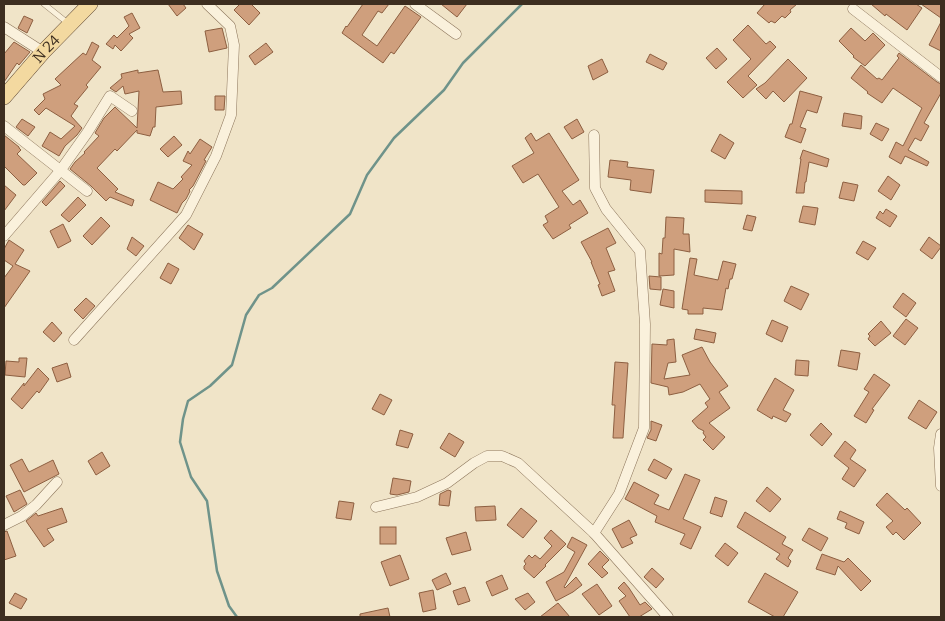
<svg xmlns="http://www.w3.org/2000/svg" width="945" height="621" font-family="Bitter,serif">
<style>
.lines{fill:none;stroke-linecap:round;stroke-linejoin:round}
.stream{stroke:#6f938a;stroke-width:2.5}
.building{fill:#cf9f7d;stroke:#8d5f41}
.service-casing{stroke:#8d765c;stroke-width:6}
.minor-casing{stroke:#8d765c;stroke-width:11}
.primary-casing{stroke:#5b4430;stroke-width:16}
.service{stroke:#faf1dc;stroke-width:5}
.minor{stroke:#faf1dc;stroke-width:10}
.primary{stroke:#f3d9a0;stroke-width:15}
.labels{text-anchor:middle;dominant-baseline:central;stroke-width:4.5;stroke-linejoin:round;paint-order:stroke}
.street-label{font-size:15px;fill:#3d2e20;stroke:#f7eed8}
</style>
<rect width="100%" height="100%" fill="#f0e4c8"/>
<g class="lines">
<!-- stream -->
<polyline class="stream" points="237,617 229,606 217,571 207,501 191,477 180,442 183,419 188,401 210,386 232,365 246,315 259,295 272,288 350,214 367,175 394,138 444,90 463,63 522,4"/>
</g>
<!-- building -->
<g class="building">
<polygon points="168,4 183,4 186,8 177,16"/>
<polygon points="240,4 251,4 260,13 249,25 234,10"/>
<polygon points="363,4 389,4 382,13 378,11 362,35 377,46 405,6 421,17 394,54 391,52 383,63 342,33 346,26 347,27"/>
<polygon points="441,4 467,4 457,17"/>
<polygon points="765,4 797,4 790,10 791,12 785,18 782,16 775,23 771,21 769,23 757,13"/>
<polygon points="871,4 916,4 922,8 907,30 886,14 885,16"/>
<polygon points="921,4 941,4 941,18"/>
<polygon points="132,13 140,28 129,34 133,38 121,51 115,45 113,49 106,44 114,35 117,38 129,26 124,17"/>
<polygon points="24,16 33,20 27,33 18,28"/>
<polygon points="941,22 941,51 929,45"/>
<polygon points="748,25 766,44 770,41 776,47 748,76 757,85 743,98 727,82 751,59 733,40"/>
<polygon points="222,28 227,48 209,52 205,31"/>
<polygon points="851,28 865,41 873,33 885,45 865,66 853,57 854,56 839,41"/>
<polygon points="14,42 30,52 19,65 17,63 4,82 4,54"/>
<polygon points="92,42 99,46 92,60 101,67 86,85 88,87 74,104 78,106 71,116 82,128 77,135 65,146 59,156 42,146 50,132 61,139 75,126 46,108 39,115 34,110 45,99 43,94 61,85 55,79 83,53 86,55"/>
<polygon points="266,43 273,52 255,65 249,56"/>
<polygon points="717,48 727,59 716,69 706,58"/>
<polygon points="899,53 937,82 941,84 941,93 924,123 929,126 921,141 915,138 908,150 929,162 927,166 905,156 901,164 889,157 896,142 903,146 922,108 893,88 882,103 867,93 868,92 851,78 861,65 877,79 879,78 882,80 899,58 897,56"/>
<polygon points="650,54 667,63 663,70 646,62"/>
<polygon points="602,59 608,72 593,80 588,66"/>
<polygon points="788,59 807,78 784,102 773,91 766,99 756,89 765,83"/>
<polygon points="138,70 138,73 158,70 163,92 181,91 182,104 156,107 155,127 153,127 150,136 137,133 137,130 117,151 115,149 97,168 118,189 115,192 134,200 132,206 110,197 106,201 91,186 70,169 75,162 85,153 84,152 99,136 95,133 104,118 115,107 137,128 139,91 125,94 123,86 116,92 110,88 122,78 121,74"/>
<polygon points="800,91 822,97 817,113 807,110 800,127 806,129 801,143 785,137 790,124 792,124"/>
<polygon points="215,96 225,96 224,110 215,110"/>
<polygon points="844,113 862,116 861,129 842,126"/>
<polygon points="22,119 35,127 28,136 16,127"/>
<polygon points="577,119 584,132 572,139 564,127"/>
<polygon points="876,123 889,129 882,141 870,134"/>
<polygon points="531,133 536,141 549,133 579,180 562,191 573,205 580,200 588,213 569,225 571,228 553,239 543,225 548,222 545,216 559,207 538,174 523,183 512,166 534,153 525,138"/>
<polygon points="720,134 734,143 725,159 711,151"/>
<polygon points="4,135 19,147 19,148 21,150 17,154 37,173 25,185 23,185 4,166"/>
<polygon points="174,136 182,145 168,157 160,149"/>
<polygon points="200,139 212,147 204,160 206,161 193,186 189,190 190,191 186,199 182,203 177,213 150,200 158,182 173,189 183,179 181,177 192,165 183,161 188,151 190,154"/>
<polygon points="803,150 829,159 827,167 809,162 806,182 805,182 804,193 796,193 801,159 800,159"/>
<polygon points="610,160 628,162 627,167 654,170 651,193 630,190 631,180 608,177"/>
<polygon points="888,176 900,185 891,200 878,191"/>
<polygon points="60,181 65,186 46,206 42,202"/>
<polygon points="843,182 858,185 854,201 839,198"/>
<polygon points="4,185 16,195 4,211"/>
<polygon points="705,190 742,191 742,204 705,202"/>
<polygon points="78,197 86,205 69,222 61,215"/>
<polygon points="803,206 818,208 815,225 799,222"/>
<polygon points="886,209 897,216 890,227 876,218 880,211 883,214"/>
<polygon points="747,215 756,217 752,231 743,229"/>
<polygon points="101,217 110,226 92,245 83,236"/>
<polygon points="666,217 684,218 683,234 689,234 690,252 674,249 674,275 659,276 659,253 662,254 663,238 665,238"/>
<polygon points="63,224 71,241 58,248 50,231"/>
<polygon points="188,225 203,234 194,250 179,238"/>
<polygon points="608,228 616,243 606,248 615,270 608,272 615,291 602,296 598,285 600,284 591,262 592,262 581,242"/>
<polygon points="132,237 144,246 136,256 127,249"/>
<polygon points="929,237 941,246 941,247 932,259 920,250"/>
<polygon points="9,240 24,250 15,264 30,271 4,308 4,278 13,266 4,260 4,249"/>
<polygon points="863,241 876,248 868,260 856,253"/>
<polygon points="690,258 697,259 694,275 718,280 723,261 736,264 732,279 730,279 728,289 726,288 722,310 703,308 703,314 688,314 688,310 682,309"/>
<polygon points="168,263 179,269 171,284 160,278"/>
<polygon points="649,276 661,277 661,290 650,289"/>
<polygon points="791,286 809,294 801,310 784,301"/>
<polygon points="663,289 674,291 674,308 660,305"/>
<polygon points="903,293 916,303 906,317 893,307"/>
<polygon points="86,298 95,306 83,319 74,310"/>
<polygon points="906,319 918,328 905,345 893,336"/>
<polygon points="772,320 788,327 782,342 766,334"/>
<polygon points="881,321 891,333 875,346 868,339 870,336 868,334"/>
<polygon points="52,322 62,333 54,342 43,332"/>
<polygon points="696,329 716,333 714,343 694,339"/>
<polygon points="674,339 676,362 668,363 664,379 690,375 682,355 702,347 710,362 728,386 719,392 730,408 709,423 725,437 713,450 703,440 706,437 703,433 704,431 698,428 692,421 708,407 705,403 710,399 700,384 683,392 669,395 668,387 651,383 652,344 667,345 667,340"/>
<polygon points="841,350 860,353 857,370 838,366"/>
<polygon points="19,358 27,358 25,377 5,375 6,361 19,362"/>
<polygon points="796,360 809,361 808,376 795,375"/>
<polygon points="615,362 628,363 623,438 613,438 615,405 612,405"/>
<polygon points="67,363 71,377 57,382 52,368"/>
<polygon points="38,368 49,379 39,393 37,391 22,409 11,399 24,383 24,386"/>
<polygon points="874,374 890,385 872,409 874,410 866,423 854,416 869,392 864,389"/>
<polygon points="775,378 794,390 783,410 791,414 786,422 773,416 772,419 757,410"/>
<polygon points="380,394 392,400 384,415 372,409"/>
<polygon points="919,400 937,412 926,429 908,418"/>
<polygon points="651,421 662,425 656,441 647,438 651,430"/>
<polygon points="821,423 832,434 822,446 810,435"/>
<polygon points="400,430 413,434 408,448 396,445"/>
<polygon points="449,433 464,442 455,457 440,448"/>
<polygon points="845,441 856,450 850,459 866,470 854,487 842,479 849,468 834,456"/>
<polygon points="102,452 110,466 96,475 88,461"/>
<polygon points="22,459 29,472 53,460 59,474 24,492 10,465"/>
<polygon points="654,459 672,469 666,479 648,470"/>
<polygon points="685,474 700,480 683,519 701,527 691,549 680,544 685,534 655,522 657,516 625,499 634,482 659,495 654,504 669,510"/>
<polygon points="393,478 411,481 409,492 397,495 390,494"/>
<polygon points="767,487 781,499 770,512 756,501"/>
<polygon points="20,490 27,504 14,512 6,496"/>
<polygon points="448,490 451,491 449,506 439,505 440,494"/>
<polygon points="887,493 905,510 907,508 921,523 904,540 896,532 893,535 886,527 893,521 876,505"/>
<polygon points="715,497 727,501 722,517 710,513"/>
<polygon points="339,501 354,503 351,520 336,518"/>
<polygon points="495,506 496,520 476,521 475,507"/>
<polygon points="62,508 67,522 47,529 54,540 44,547 26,521 36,513 38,516"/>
<polygon points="521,508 537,521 523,538 507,525"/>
<polygon points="840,511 864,522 859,534 845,528 847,523 837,519"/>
<polygon points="745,512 786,537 782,544 793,550 788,558 791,561 788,567 776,559 780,554 737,527"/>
<polygon points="629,520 637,535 630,538 633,543 622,548 612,529"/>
<rect x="380" y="527" width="16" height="17"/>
<polygon points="809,528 828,538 821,551 802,540"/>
<polygon points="551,530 566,544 545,565 546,566 534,578 524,569 524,566 526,564 524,561 529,555 532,558 535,555 540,559 552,546 544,538"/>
<polygon points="7,531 16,556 4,560 4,532"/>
<polygon points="466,532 471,550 452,555 446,538"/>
<polygon points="572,537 587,545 564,587 565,588 576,577 582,585 573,592 556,601 546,582 564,572 575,552 567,547"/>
<polygon points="725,543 738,553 728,566 715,556"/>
<polygon points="600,551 609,560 602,567 608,573 602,578 588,564"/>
<polygon points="822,554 844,562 848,558 871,581 861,591 838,566 835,575 816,569"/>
<polygon points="400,555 409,579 390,586 381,562"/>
<polygon points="652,568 664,579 656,588 644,577"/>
<polygon points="446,573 451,584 437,590 432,580"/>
<polygon points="765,573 798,592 783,617 775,617 748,602"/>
<polygon points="502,575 508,589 492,596 486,582"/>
<polygon points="624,582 629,588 640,605 645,602 652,609 639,617 630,617 619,601 626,596 618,588"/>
<polygon points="597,584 612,606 599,615 582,594"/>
<polygon points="465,587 470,601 458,605 453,591"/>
<polygon points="433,590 436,609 423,612 419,593"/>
<polygon points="15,593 27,599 21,609 9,603"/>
<polygon points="528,593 535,602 525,610 515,599"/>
<polygon points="558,603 570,617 540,617"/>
<polygon points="388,608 390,617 360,617 360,614"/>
</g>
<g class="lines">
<!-- service casing -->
<g class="service-casing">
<polyline id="service" points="44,4 69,24"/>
</g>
<!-- minor casing -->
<g class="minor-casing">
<g id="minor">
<polyline points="415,4 456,34"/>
<polyline points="853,9 941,77"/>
<polyline points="4,27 43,52"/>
<polyline points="4,126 87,191"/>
<polyline points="594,135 595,188 606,209 640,251 645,324 644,428 619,494 594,533"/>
<polyline points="4,236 60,171 87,133 110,96 132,111"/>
<polyline points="74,340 186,215 216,156 231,115 234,45 230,26 207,4"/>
<polyline points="941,434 939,448 941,486"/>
<polyline points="376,507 417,497 447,483 474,463 487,456 502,456 518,463 594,533 668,617"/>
<polyline points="4,525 22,516 36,505 57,482"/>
</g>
</g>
<!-- primary casing -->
<g class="primary-casing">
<g id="primary">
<path id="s1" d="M4,97l39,-45 47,-48"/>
</g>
</g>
<!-- service -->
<use href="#service" class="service"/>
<!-- minor -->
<use href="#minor" class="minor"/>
<!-- primary -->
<use href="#primary" class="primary"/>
</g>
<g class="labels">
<!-- street labels -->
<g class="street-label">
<text stroke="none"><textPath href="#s1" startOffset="64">N 24</textPath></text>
</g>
</g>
<!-- border -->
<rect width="945" height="621" fill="none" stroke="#3d2e20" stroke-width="10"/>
</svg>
